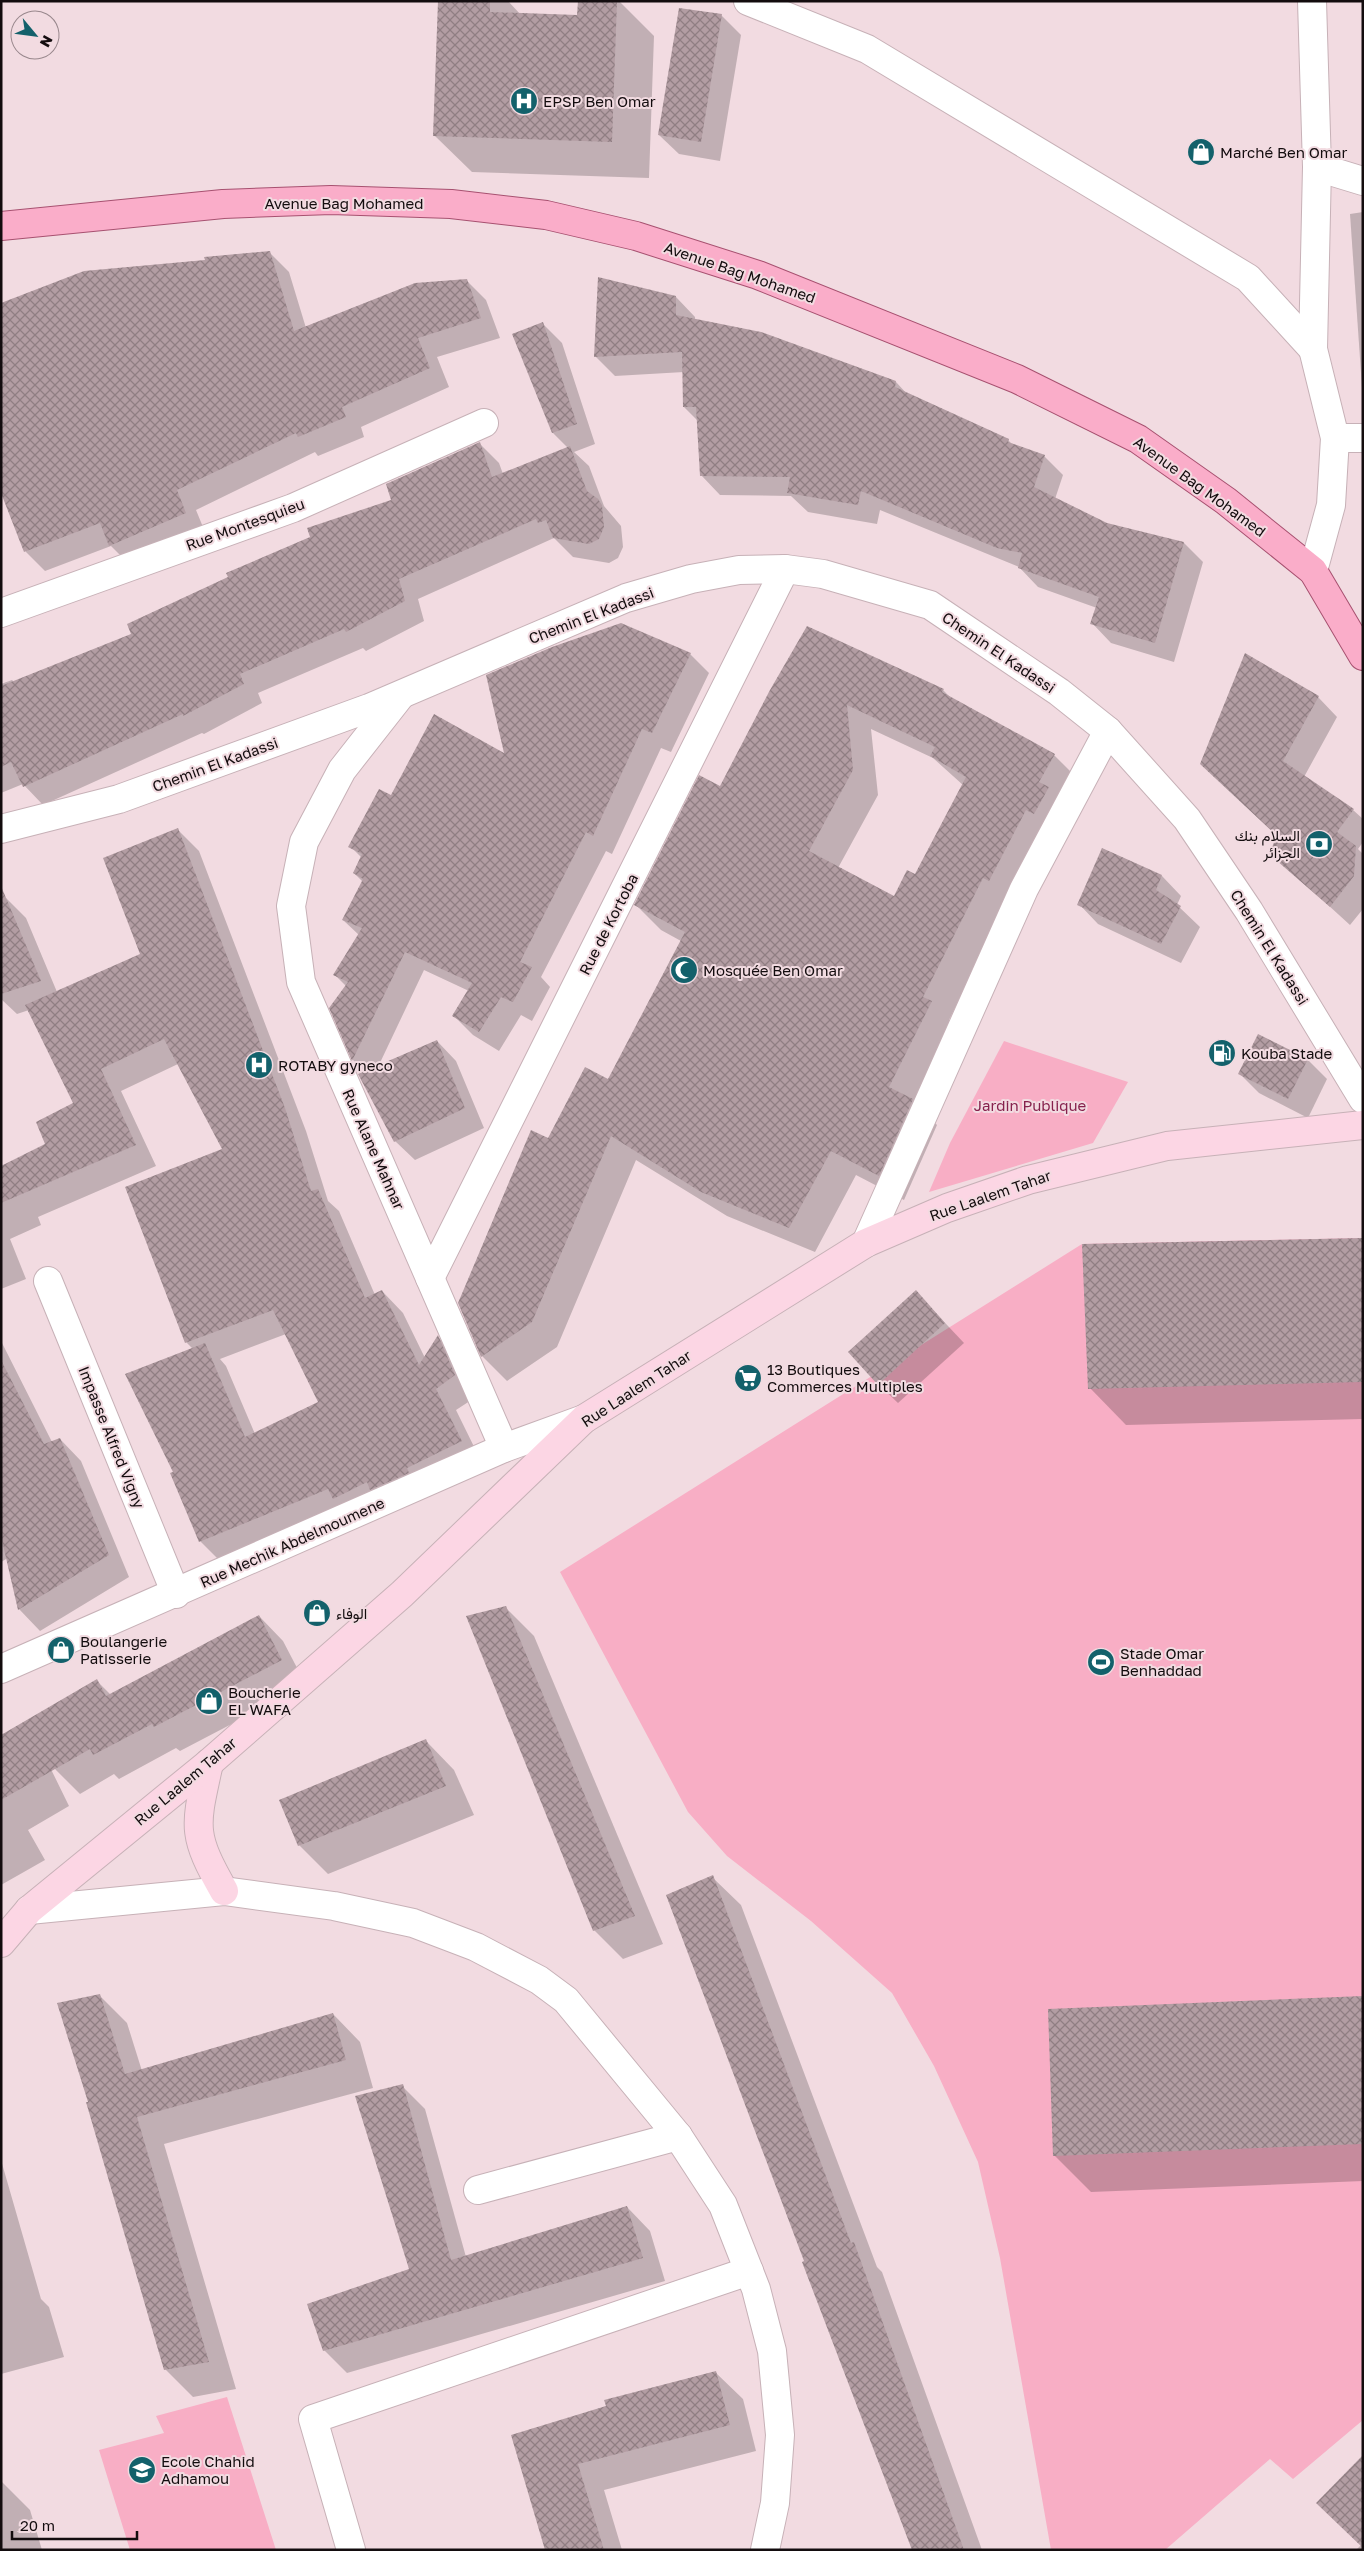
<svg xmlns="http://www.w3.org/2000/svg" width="1364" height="2551" font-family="'Golos Text',Vazirmatn,sans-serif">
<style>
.garden{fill:#f8aec5}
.shadow{fill:#0003;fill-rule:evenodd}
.building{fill:url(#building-cross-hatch);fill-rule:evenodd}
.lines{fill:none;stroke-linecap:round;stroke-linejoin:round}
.minor-casing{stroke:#c7b1b7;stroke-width:30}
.secondary-casing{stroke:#c7b1b7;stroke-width:30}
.primary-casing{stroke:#a75170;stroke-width:30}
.minor{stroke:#fff;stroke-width:28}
.secondary{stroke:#fcd6e4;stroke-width:28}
.primary{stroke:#faadc9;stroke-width:28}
.labels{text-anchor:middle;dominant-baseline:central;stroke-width:4;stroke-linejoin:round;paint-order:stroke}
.poi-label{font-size:15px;fill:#130c0e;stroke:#f2dbe1;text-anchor:start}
.street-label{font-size:15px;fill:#130c0e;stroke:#f2dbe1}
.park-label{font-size:15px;fill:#86214d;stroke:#f2dbe1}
</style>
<defs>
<pattern id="building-cross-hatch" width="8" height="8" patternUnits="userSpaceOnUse" patternTransform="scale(1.25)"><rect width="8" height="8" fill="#b39da3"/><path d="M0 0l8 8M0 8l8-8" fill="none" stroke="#907e83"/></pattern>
</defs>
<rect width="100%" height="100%" fill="#f2dbe1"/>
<!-- garden -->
<g class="garden">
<polygon points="1004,1041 1128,1082 1093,1143 929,1192 950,1143"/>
<polygon points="1363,1238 1363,2420 1293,2479 1270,2459 1165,2550 1051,2550 1000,2258 978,2162 934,2066 892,1993 811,1921 727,1856 688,1812 560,1572 1082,1244"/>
<polygon points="227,2397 276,2550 130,2550 99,2450 164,2433 156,2416"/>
</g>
<!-- shadow -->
<g class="shadow">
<polygon points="440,1 508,1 521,15 578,17 579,1 619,1 654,36 649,178 472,172 435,136"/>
<polygon points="721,15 741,35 720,161 679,154 659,135"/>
<polygon points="1363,212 1363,402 1350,214"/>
<polygon points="269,252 289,272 306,328 466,280 486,300 500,338 437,357 449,387 361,427 364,437 318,456 315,452 196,510 205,532 130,565 111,546 45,571 26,552 3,493 207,261"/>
<polygon points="676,297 695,317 695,320 896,382 908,395 1008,440 1014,446 1044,456 1063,475 1055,499 1107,525 1184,543 1203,562 1174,662 1111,643 1092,623 1097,608 1038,587 1019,567 880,510 877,524 808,512 791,496 720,495 701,475 698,421 684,407 684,372 615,376 596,357"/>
<polygon points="542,323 562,343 595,444 574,452 589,466 604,506 621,526 623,547 618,558 609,563 573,557 554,538 418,599 424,621 366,651 363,648 258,693 262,703 204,734 202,733 43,805 23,784 1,793 1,684 12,680 14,682 132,634 392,501 479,443 499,463 503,474 568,448 553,433"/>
<path d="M808,627l135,63 9,9 102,56 25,25 -70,122 -60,118 7,7 -39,78 20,20 -33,75 -48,-25 -41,77 -88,-36 -91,-56 -79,187 -50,34 -25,-25 -23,-53 90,-164 59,-58 73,-140 -20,-11 -25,-25 84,-117zM871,729l62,29 30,27 -47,91 -22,22 -56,-30 40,-73z"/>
<polygon points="690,654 709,673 671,752 661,748 612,854 606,851 541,977 550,987 532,1021 521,1015 499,1051 473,1035 454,1016 469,991 424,970 378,1067 437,1041 456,1061 484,1128 415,1160 395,1141 366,1072 353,1060 331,1008 346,986 335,975 359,935 343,920 363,882 354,873 362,858 350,846 391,797 505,755"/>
<polygon points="1318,697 1337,717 1304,777 1353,810 1363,819 1363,842 1358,849 1363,854 1363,909 1350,925 1271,853 1278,836 1202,764"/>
<path d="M177,829l22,22 107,280 22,70 11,10 36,84 7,-4 21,22 22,45 13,-21 21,21 17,39 -20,13 26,53 -260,100 -21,-21 -30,-68 3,-2 19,-123 -6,-6 -61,-155 98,-38 -46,-86 -57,27 35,75 -118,51 3,8 -31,14 16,40 -25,10v-122l46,-23 27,-41 -45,-93 -12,4 -16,-15v-98l5,-3 20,20 31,74 85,-37zM286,1334l34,69 -65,31 -29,-68 -6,-7z"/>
<polygon points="1103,849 1162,876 1181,896 1177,905 1200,927 1181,963 1098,924 1079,904"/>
<polygon points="1259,1035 1308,1060 1327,1079 1308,1118 1259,1093 1240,1074"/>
<polygon points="1363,1240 1363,1419 1126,1425 1090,1388"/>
<polygon points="916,1292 964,1343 898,1403 878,1384"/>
<polygon points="1,1341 52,1442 60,1439 81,1461 129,1577 40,1631 19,1609 8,1558 1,1562"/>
<polygon points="505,1607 534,1636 663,1944 623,1959 594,1930"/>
<polygon points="259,1616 283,1641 306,1685 180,1751 176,1748 119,1779 114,1774 80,1794 55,1769 42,1713 97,1681 111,1695"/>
<polygon points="1,1737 45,1757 69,1806 28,1830 45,1860 1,1885"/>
<polygon points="426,1741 454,1770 474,1815 328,1874 299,1845"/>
<polygon points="712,1877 741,1905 877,2267 882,2272 982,2550 913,2550 805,2262"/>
<polygon points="99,1995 127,2023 142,2071 333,2014 360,2042 373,2088 164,2144 236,2389 193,2397 165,2369 90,2103"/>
<polygon points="1363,1997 1363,2181 1091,2192 1054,2155"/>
<polygon points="402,2086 425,2109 466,2257 627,2207 650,2231 665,2281 347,2373 324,2350 410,2270"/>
<polygon points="1,2160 41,2299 49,2307 64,2357 1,2374"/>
<polygon points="716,2373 743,2399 756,2451 604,2490 622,2550 547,2550 513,2436"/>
<polygon points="1363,2457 1363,2550 1356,2550 1361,2545"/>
<polygon points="1,2481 30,2510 42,2550 1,2550"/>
</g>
<!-- building -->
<g class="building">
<polygon points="438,1 490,1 490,12 577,15 578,1 617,1 612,142 433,136"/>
<polygon points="679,8 722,14 701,142 658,135"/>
<polygon points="270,251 294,331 415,283 467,279 481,318 418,338 430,368 342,407 346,417 298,437 296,433 177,490 186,513 109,546 100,523 24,552 1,493 1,303 84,271 205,260 204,257"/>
<polygon points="598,277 676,296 676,315 761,332 896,381 895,387 1009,439 1008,442 1045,455 1034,487 1107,523 1184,542 1155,643 1090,624 1099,597 1018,568 1022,553 997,548 861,491 858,505 787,493 790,477 700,476 696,407 683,407 682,352 594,357"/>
<polygon points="543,322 577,424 552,433 512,334"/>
<polygon points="480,442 492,477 570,446 587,491 598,499 602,505 604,527 599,539 589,544 553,538 546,520 538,523 536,519 399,579 405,601 346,632 344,629 240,674 244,684 183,716 183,714 23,787 11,762 1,767 1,686 131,634 127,624 228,577 226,573 310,537 307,528 391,500 386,484"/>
<polygon points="621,623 691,653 652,733 642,729 593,836 586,832 520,962 532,967 513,1002 501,997 479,1032 452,1016 472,983 405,952 352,1061 329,1008 348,982 333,975 362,928 342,920 363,879 353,873 362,854 348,847 379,789 391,795 434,714 504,753 486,675 552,647"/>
<path d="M807,626l137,63 -2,3 113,62 -16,28 10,5 -15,27 -8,-4 -37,71 -6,-3 -60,119 9,4 -43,86 24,12 -34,77 -48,-25 -42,77 -88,-36 -90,-56 -79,186 -51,35 -23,-54 73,-173 17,8 37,-71 23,12 77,-147 -51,-27 65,-130 21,11 50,-96zM847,705l88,42 -5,9 36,21 -51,97 -8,-4 -13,26 -85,-45 44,-81z"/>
<polygon points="1245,653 1319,696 1283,761 1354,809 1337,832 1356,846 1354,876 1330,907 1269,854 1277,836 1200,764"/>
<polygon points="178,828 285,1108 311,1191 318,1189 365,1298 382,1290 419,1365 438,1335 455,1375 436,1389 462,1441 407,1468 409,1473 370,1490 367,1482 333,1499 328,1489 199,1542 170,1473 173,1472 125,1374 205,1343 245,1437 318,1402 273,1310 185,1343 125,1187 222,1149 164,1039 101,1069 136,1145 1,1203 1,1166 45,1144 36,1122 73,1103 25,1005 140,954 103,858"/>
<polygon points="1102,848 1162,875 1156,890 1181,906 1161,944 1077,905"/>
<polygon points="1,886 41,981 1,994"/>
<polygon points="1258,1034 1308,1059 1288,1099 1238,1074"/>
<polygon points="437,1040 465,1108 394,1142 358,1074"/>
<polygon points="1363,1238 1363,1382 1088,1389 1082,1244"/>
<polygon points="916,1290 945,1323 878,1385 848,1352"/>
<polygon points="1,1360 44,1444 60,1438 109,1555 18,1610 1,1536"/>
<polygon points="506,1606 635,1916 593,1931 466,1616"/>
<polygon points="259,1615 282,1660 154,1727 152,1724 93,1755 90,1749 1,1800 1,1735 97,1679 106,1696"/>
<polygon points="426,1739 446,1786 298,1846 279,1800"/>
<polygon points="713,1875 851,2243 854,2242 964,2550 912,2550 802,2262 804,2261 666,1895"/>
<polygon points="100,1994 125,2074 333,2013 346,2060 137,2117 209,2362 164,2370 86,2102 88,2102 57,2003"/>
<polygon points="1363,1996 1363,2144 1053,2156 1048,2009"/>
<polygon points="403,2084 451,2260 627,2206 643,2258 323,2351 307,2304 409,2269 355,2096"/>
<polygon points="716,2371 730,2425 578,2464 604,2550 545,2550 511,2435 606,2406 604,2400"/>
<polygon points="1363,2455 1363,2548 1316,2503"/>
</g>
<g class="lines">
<!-- minor casing -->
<g class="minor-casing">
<g id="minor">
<polyline points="748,1 867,49 1248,278 1313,349"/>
<polyline points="1312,1 1317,167 1313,349 1335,438 1331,505 1313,571"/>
<polyline points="1317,167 1363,181"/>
<polyline points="1335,438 1363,438"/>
<polyline points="1,613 293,508 484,423"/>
<polyline points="400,696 342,770 304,842 291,906 301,982 504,1448"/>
<polyline points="1,829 119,799 369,708 626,598 691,579 739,570 785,569 823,574 930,605 1059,692 1108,731 1187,819 1249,911 1363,1099"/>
<polyline points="866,1243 1024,889 1108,731"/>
<polyline points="430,1278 785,569"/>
<polyline points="48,1281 176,1594"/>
<polyline points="1,1669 504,1448 584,1419"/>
<polyline points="29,1910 224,1891 334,1906 413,1923 476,1947 539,1980 566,2000 678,2136 723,2205 756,2289 772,2351 780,2435 775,2503 765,2550"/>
<polyline points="478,2190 678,2136"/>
<polyline points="351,2550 313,2419 749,2271"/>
</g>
</g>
<!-- secondary casing -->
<g class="secondary-casing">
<g id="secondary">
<path d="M209,1763c-14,64 -18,70 15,128"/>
<polyline points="1,1943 29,1910 209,1763 402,1594 584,1419 866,1243 947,1208 1028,1180 1167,1146 1363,1125"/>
</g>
</g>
<!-- primary casing -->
<g class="primary-casing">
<polyline id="primary" points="1,226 223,204 331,200 451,204 546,215 636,236 758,275 1017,379 1138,439 1226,501 1313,571 1363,656"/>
</g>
<!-- minor -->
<use href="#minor" class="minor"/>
<!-- secondary -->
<use href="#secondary" class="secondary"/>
<!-- primary -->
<use href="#primary" class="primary"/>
</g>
<!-- icons -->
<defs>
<g id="hospital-disc" transform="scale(1.4375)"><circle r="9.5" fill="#13616b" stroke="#f2dbe1"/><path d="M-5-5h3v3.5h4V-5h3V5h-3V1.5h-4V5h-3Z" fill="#fff"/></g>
<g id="shop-disc" transform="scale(1.4375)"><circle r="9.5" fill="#13616b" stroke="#f2dbe1"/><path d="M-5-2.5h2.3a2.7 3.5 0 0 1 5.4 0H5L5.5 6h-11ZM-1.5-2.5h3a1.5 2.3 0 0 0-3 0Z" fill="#fff"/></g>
<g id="bank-disc" transform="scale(1.4375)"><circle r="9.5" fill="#13616b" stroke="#f2dbe1"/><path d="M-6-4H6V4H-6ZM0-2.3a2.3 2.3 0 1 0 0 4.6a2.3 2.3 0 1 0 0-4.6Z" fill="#fff"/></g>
<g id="mosque-disc" transform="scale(1.4375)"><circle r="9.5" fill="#13616b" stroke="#f2dbe1"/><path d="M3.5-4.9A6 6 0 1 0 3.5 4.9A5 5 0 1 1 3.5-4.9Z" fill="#fff"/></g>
<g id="fuel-disc" transform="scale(1.4375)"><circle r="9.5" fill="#13616b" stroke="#f2dbe1"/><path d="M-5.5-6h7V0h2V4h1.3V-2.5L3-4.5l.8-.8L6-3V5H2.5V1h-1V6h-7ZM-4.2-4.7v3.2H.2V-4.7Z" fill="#fff"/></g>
<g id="supermarket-disc" transform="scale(1.4375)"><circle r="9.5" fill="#13616b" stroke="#f2dbe1"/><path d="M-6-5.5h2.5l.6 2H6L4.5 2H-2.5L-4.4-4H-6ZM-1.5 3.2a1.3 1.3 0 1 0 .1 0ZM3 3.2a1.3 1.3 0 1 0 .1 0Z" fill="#fff"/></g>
<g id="stadium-disc" transform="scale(1.4375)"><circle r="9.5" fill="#13616b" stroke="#f2dbe1"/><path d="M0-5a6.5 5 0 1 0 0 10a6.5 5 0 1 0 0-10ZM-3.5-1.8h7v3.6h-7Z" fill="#fff"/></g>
<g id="school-disc" transform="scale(1.4375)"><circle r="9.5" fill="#13616b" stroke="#f2dbe1"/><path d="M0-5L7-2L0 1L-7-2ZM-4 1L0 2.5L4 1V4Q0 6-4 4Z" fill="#fff"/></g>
</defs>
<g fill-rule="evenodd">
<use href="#hospital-disc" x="524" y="101"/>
<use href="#shop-disc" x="1201" y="152"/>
<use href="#bank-disc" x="1319" y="844"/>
<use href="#mosque-disc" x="684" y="970"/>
<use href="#fuel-disc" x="1222" y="1053"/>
<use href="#hospital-disc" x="259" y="1065"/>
<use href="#supermarket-disc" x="748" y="1378"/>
<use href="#shop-disc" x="317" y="1613"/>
<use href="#shop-disc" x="61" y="1650"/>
<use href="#stadium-disc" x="1101" y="1662"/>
<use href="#shop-disc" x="209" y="1701"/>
<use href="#school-disc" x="142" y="2470"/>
</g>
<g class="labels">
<!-- poi labels -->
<g class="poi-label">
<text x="543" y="101">EPSP Ben Omar</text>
<text x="1220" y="152">Marché Ben Omar</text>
<text x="1300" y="835" text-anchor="end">السلام بنك<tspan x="1300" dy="17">الجزائر</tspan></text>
<text x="703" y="970">Mosquée Ben Omar</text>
<text x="1241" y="1053">Kouba Stade</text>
<text x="278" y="1065">ROTABY gyneco</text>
<text x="767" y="1369">13 Boutiques<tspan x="767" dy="17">Commerces Multiples</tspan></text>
<text x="336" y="1613">الوفاء</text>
<text x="80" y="1641">Boulangerie<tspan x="80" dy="17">Patisserie</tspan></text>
<text x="1120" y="1653">Stade Omar<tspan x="1120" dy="17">Benhaddad</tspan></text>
<text x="228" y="1692">Boucherie<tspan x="228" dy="17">EL WAFA</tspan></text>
<text x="161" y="2461">Ecole Chahid<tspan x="161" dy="17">Adhamou</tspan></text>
</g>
<!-- street labels -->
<g class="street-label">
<text x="344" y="203">Avenue Bag Mohamed</text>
<text transform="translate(740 272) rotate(19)">Avenue Bag Mohamed</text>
<text transform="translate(1200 486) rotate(36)">Avenue Bag Mohamed</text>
<text transform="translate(245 524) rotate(-20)">Rue Montesquieu</text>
<text transform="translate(591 615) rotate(-21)">Chemin El Kadassi</text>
<text transform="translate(999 652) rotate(34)">Chemin El Kadassi</text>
<text transform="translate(215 764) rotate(-20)">Chemin El Kadassi</text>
<text transform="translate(608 924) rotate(-63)">Rue de Kortoba</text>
<text transform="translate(1270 947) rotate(58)">Chemin El Kadassi</text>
<text transform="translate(374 1149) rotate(66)">Rue Alane Mahnar</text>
<text transform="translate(990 1195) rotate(-19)">Rue Laalem Tahar</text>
<text transform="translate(636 1388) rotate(-33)">Rue Laalem Tahar</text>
<text transform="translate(112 1437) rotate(68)">Impasse Alfred Vigny</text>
<text transform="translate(292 1542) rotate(-24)">Rue Mechik Abdelmoumene</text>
<text transform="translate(185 1781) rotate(-40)">Rue Laalem Tahar</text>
</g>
<!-- park labels -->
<g class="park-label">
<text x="1030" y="1105">Jardin Publique</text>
</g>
</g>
<!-- border -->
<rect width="1364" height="2551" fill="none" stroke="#130c0e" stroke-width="5"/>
<!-- north arrow -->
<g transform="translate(35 35) rotate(119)"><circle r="24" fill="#f2dbe1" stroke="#99888d"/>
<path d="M0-4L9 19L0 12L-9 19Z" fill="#13616b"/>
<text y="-8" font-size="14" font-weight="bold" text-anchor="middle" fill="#130c0e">N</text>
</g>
<!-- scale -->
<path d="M12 2531v8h125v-8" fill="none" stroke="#130c0e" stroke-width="2.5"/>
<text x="20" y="2531" font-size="15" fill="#130c0e" stroke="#f2dbe1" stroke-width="4" paint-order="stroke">20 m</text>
</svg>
